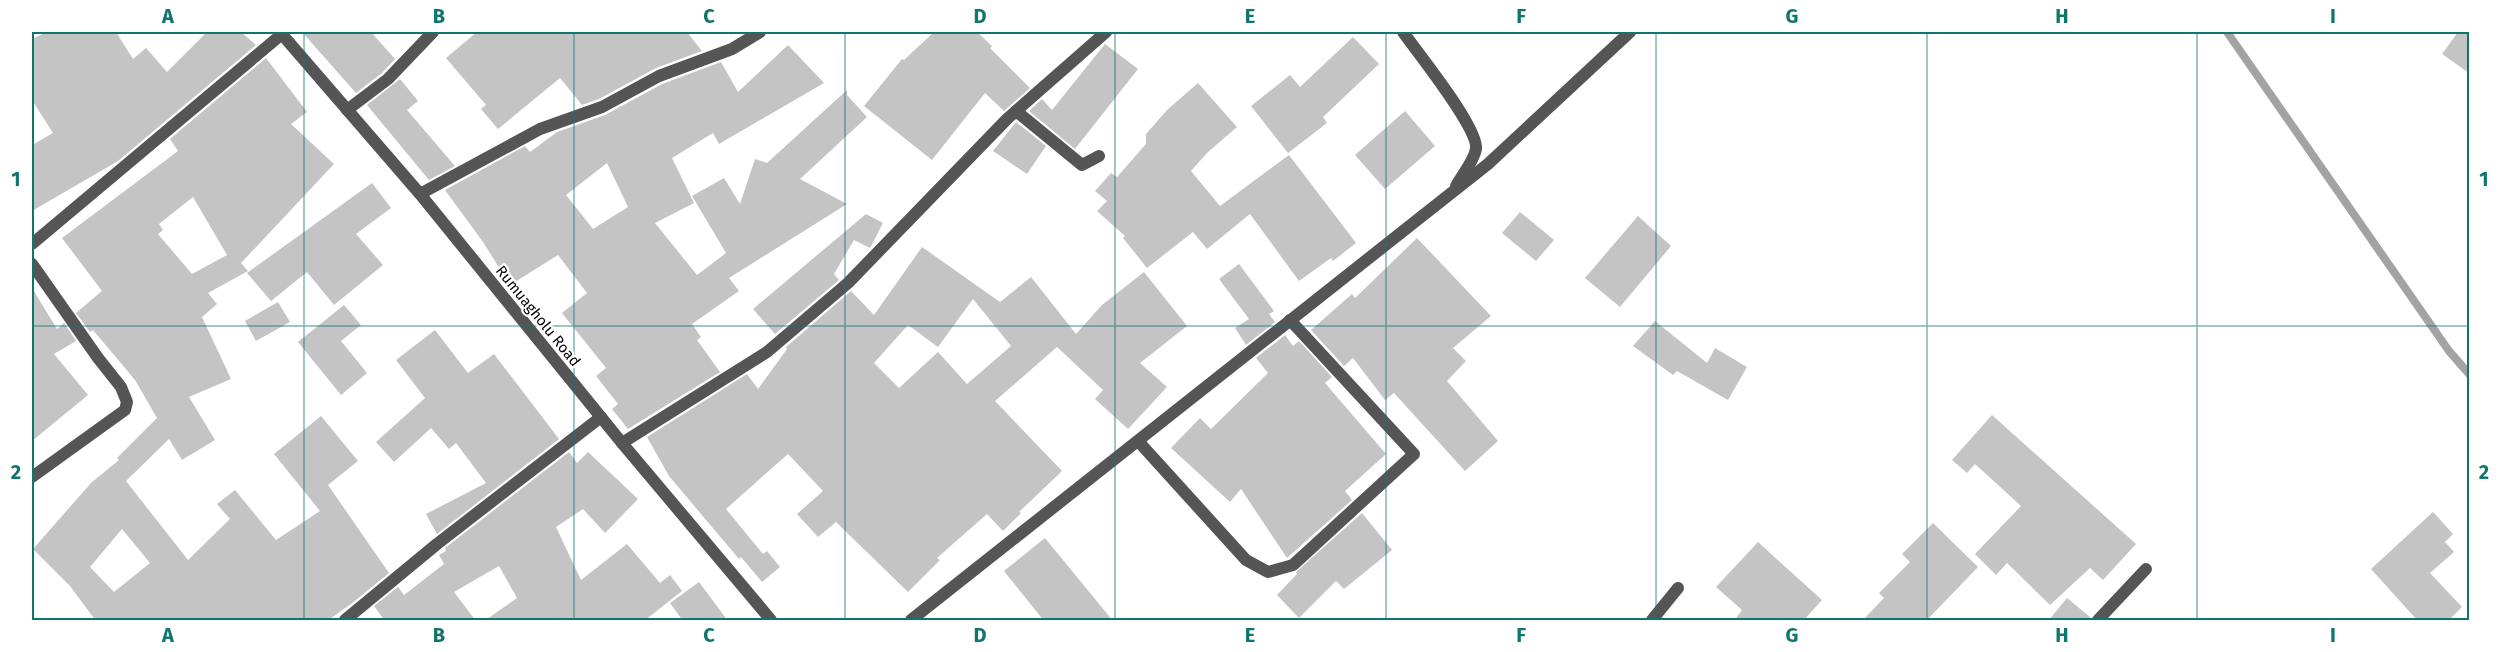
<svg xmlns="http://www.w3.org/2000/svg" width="2501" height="652" font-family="'Fira Sans',sans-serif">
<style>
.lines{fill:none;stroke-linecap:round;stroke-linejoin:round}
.stream{stroke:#a3a3a3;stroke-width:8}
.building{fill:#c4c4c4;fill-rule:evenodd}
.service{stroke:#555;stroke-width:12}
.minor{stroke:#555;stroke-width:12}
.grid{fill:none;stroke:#0f766e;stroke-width:1.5;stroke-opacity:0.55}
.labels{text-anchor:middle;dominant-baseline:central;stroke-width:4.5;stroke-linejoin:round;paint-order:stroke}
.street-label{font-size:15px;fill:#000;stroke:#fff}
.neatline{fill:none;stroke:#0f766e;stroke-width:2}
.grid-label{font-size:20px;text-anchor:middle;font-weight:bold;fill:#0f766e}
</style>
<rect width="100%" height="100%" fill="#fff"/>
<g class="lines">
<!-- stream -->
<polyline class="stream" points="2227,32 2449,351 2470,375"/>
</g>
<!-- building -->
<g class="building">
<polygon points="47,32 116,32 133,59 146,48 167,72 207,32 241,32 256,45 118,161 32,211 32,145 53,133 32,100 32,39"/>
<polygon points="302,32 371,32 395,59 382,73 356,93"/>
<polygon points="477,32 687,32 702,51 656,68 599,99 582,105 560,78 498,129 481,109 486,105 446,58"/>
<polygon points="934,32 977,32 992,46 990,48 1030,88 1004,111 985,93 932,160 864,106 902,59 904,60"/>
<polygon points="2458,32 2469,32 2469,73 2442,54"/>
<polygon points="1353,37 1379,64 1323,117 1327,123 1288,153 1251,106 1290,75 1300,87"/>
<polygon points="1105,44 1138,69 1075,149 1029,111 1042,99 1052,110"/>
<path d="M788,45l36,38 -105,61 -6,-11 -41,25 22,45 -39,20 42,52 29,-22 -34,-57 32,-18 16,26 15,-45 12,4 80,-73v5l20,22 -67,62 47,25 -118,74 10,13 -47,33 9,13 -4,3 23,32 -92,57 -16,-20 6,-5 -22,-28 10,-8 -44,-55 25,-20 -29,-38 -48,30 -27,-43 -38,-52 80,-44 5,6 27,-20 48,-17 57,-31 59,-22 17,30zM607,163l21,44 -35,22 -27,-34z"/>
<path d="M266,58l41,54 -16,12 43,40 -93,99 7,8 -40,22 9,11 -15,13 29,62 -42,18 26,43 -33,20 -13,-21 -43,42 62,79 42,-41 -13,-15 18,-14 41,50 44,-29 -46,-57 47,-38 37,45 -30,24 61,88 -38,31 -24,17h-231l-26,-35 -37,-37 58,-66 28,-23 -2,-2 40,-40 -22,-38 -42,-50 -3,2 -14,-19 26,-22 -40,-53 116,-87 -8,-12zM193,197l34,58 -35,19 -34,-40 5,-4 -4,-6zM122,529l28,34 -36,29 -24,-25z"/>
<polygon points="400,79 418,101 407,110 455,166 429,180 367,105"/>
<polygon points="1198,83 1237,127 1208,152 1191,171 1220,206 1289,155 1356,243 1333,261 1331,258 1299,281 1250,214 1207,249 1193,232 1147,268 1123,238 1125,236 1097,211 1107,201 1095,191 1111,173 1117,177 1146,144 1146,134 1167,110"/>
<polygon points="1405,111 1435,146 1385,189 1355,155"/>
<polygon points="1016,122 1046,146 1027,174 993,151"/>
<polygon points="372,183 391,208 356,234 383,265 334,305 307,272 271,301 247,273"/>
<polygon points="1520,212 1554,240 1536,261 1502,233"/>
<polygon points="866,214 883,223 870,248 854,240 834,274 839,280 775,334 753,309"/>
<polygon points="1638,216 1671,246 1620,307 1585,278"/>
<polygon points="1417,238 1491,316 1453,348 1466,361 1447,381 1498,441 1465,471 1394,393 1385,400 1353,358 1344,366 1311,330 1352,294 1355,298"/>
<path d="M922,247l78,55 31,-25 45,57 26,-29 42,-33 43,54 -47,37 27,24 -39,42 -33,-30 8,-9 -46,-43 -62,54 67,70 -43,41 2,1 -18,18 -16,-17 -50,44 3,2 -32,32 -72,-70 -18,15 -21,-23 26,-23 -35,-37 -62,55 37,45 4,-3 13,16 -18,15 -21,-25 -2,2 -70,-83 -22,-39 100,-63 11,15 29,-40 -1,-2 65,-56 23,24zM973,299l38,47 -44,38 -29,-32 -39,36 -25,-25 34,-38 30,22z"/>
<polygon points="1239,264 1274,311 1269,314 1275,322 1246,345 1235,328 1249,319 1219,279"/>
<polygon points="32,288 57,329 64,323 76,341 54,354 88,395 32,441"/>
<polygon points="278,302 290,322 256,341 245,321"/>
<polygon points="344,305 361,325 341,341 367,373 341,395 298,342"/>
<polygon points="1655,321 1707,363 1715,348 1747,367 1728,400 1677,371 1673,375 1633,346"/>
<polygon points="435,330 468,373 494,354 559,439 437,534 426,514 486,483 456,443 449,449 431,428 394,462 376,442 425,398 396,360"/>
<polygon points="1285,335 1293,346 1299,341 1332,377 1325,383 1386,454 1345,491 1352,500 1287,558 1241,489 1230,502 1171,448 1200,418 1211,429 1268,373 1256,358"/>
<polygon points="1992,415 2136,544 2103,580 2090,568 2050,605 2007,563 1996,575 1975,554 2021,506 1975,464 1967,473 1952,460"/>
<polygon points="569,452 577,463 588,452 638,499 605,533 583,509 556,527 581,580 627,544 660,583 670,575 682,591 644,621 484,621 517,598 499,566 454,592 476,621 385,621 374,606 398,587 404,595 444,564 439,555 446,551 445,548"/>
<polygon points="2433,512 2453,534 2445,542 2454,552 2430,573 2462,607 2448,621 2418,621 2371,569"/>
<polygon points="1362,513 1392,550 1344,589 1336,581 1299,618 1277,595 1297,574 1296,572"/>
<polygon points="1933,523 1978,567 1926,621 1862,621 1884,598 1879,593 1910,562 1902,554"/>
<polygon points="1045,538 1113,621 1044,621 1004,571"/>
<polygon points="1758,542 1822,600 1803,621 1734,621 1742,610 1716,587"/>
<polygon points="699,582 728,621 683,621 670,603"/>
<polygon points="2067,598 2090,617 2090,621 2048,621"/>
</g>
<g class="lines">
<!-- service -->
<polyline class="service" points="1016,111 1082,165 1099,156"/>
<!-- minor -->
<g class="minor">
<polyline points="280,32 420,194 622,443 771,620"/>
<path d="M1403,32c14,20 76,96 73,117 -2,12 -14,26 -20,37"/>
<polyline points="347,110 388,79 433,32"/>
<polyline points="420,194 540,129 602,107 659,76 732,49 760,32"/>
<polyline points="32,244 282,34"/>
<polyline points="32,264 98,358 121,387 127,402 125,410 32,477"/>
<polyline points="1138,441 1246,560 1268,572 1293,565 1414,454 1290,320"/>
<polyline points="622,443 767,352 848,283 1007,119 1106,32"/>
<polyline points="345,620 437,544 601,417"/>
<polyline points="911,620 1488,164 1630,32"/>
<polyline points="1652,620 1678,588"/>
<polyline points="2098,620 2146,569"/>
</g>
</g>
<!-- grid -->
<path class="grid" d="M304,32v588M574,32v588M845,32v588M1115,32v588M1386,32v588M1656,32v588M1927,32v588M2197,32v588M32,326h2438"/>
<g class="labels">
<!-- street labels -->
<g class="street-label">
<text transform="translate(538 316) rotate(51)">Rumuagholu Road</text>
</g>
</g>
<!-- border -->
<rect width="2501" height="652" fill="none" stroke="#ffffff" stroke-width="66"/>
<rect x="33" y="33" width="2435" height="586" class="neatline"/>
<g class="grid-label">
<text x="168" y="23">A</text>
<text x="439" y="23">B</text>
<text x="709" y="23">C</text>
<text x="980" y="23">D</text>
<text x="1250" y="23">E</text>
<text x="1521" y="23">F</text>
<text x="1792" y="23">G</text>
<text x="2062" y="23">H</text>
<text x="2333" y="23">I</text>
<text x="16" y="186">1</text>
<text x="2484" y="186">1</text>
<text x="16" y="479">2</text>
<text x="2484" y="479">2</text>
<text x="168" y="642">A</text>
<text x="439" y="642">B</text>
<text x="709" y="642">C</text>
<text x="980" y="642">D</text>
<text x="1250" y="642">E</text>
<text x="1521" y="642">F</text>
<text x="1792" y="642">G</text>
<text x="2062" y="642">H</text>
<text x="2333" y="642">I</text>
</g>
</svg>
